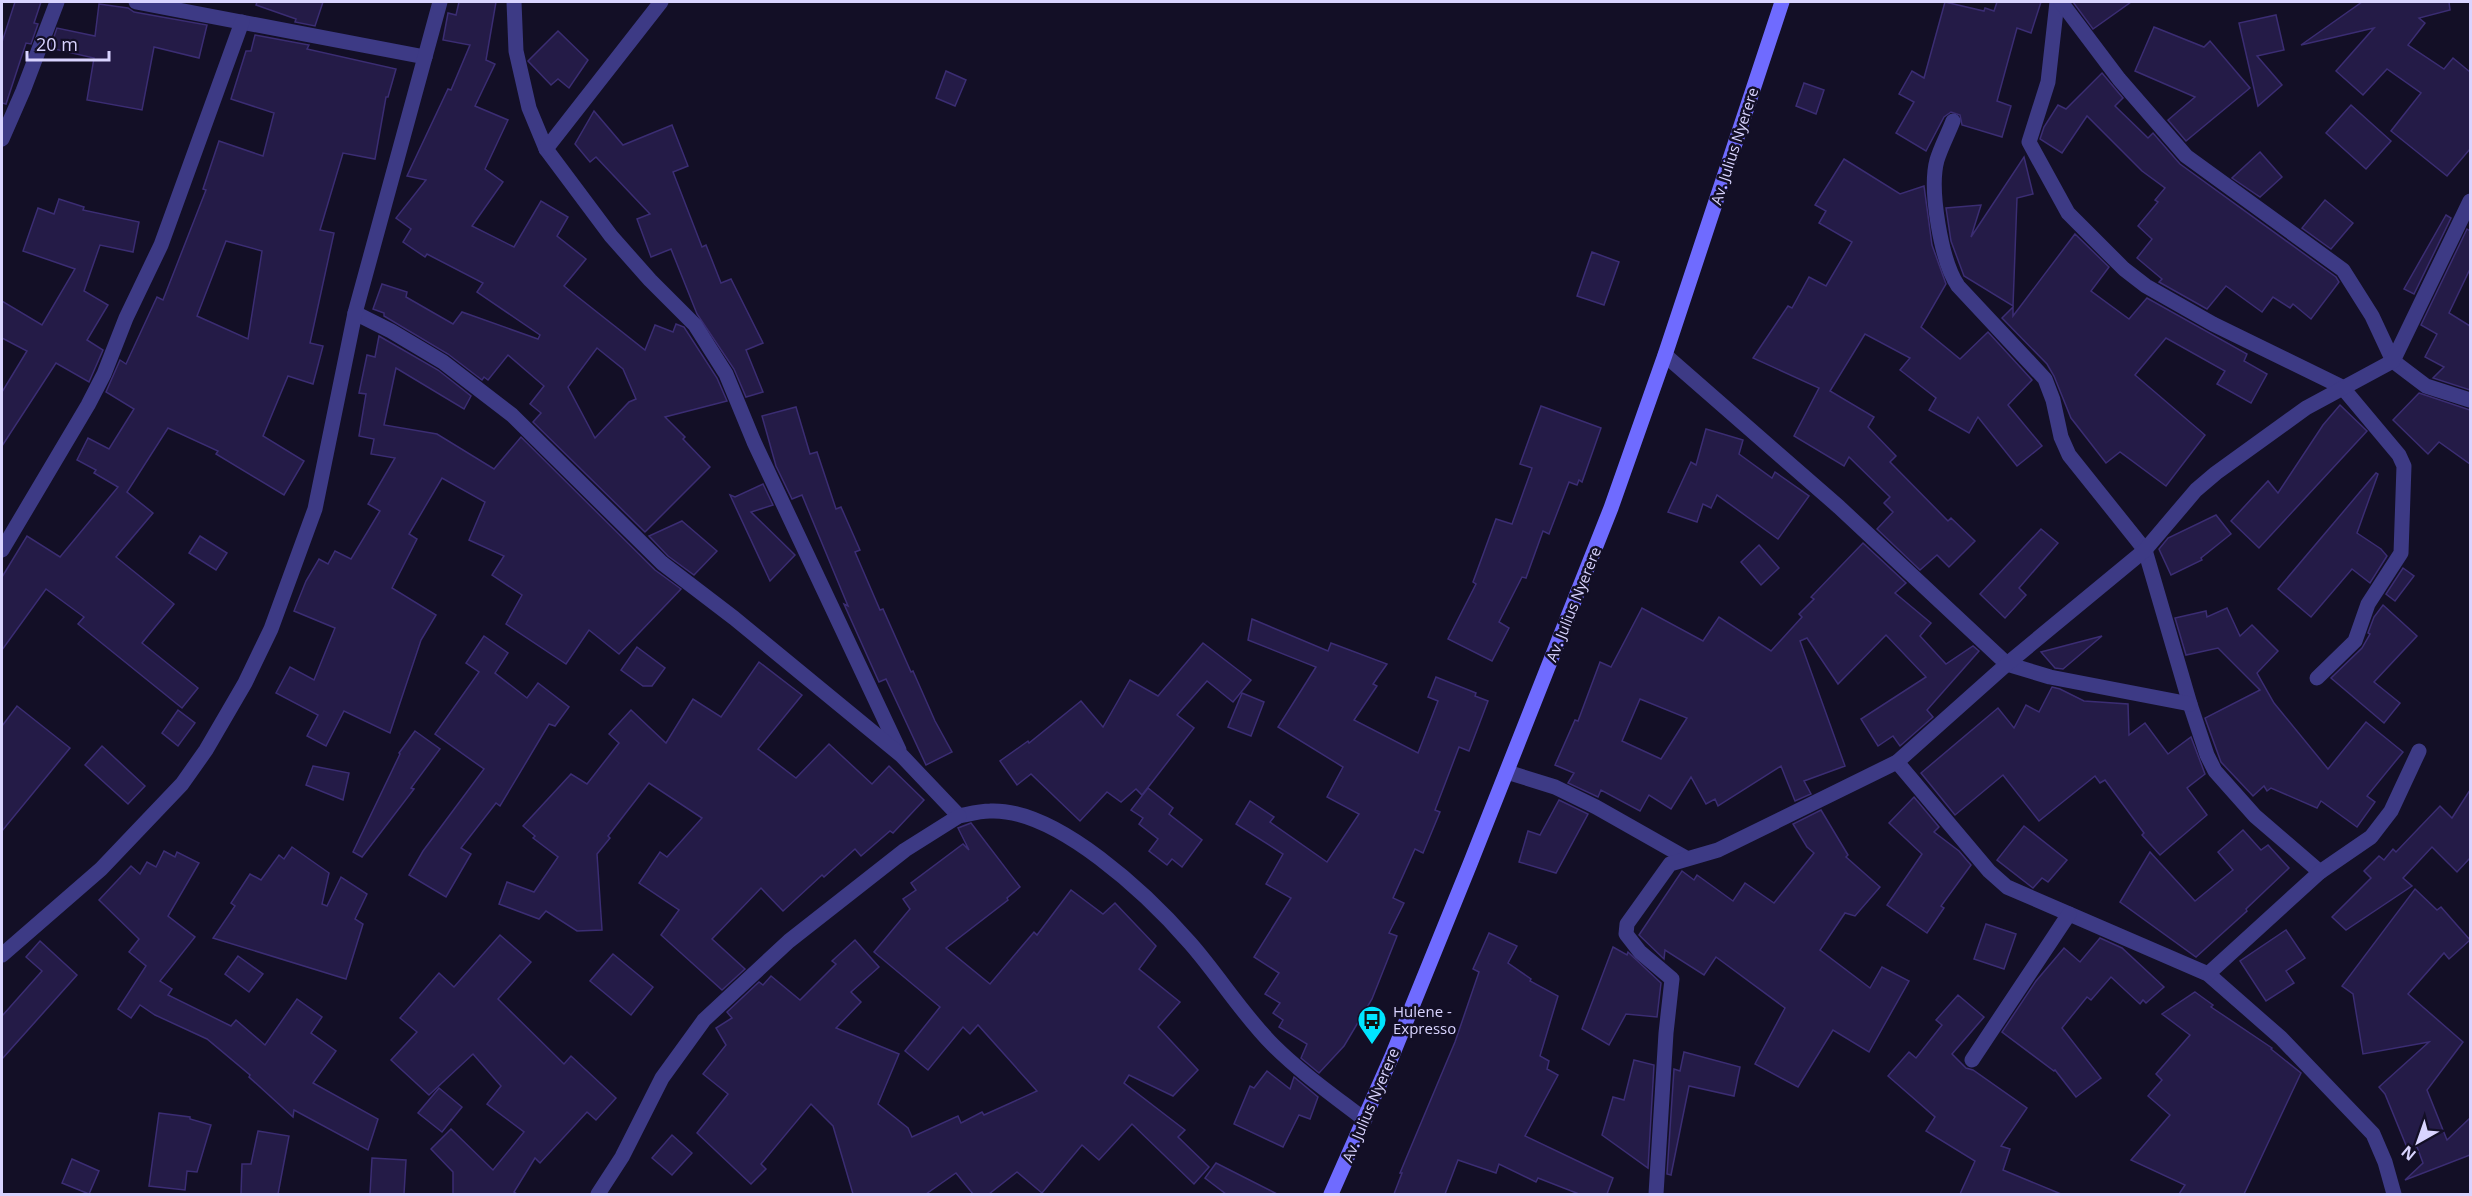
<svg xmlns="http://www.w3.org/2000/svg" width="2472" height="1196" font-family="'Open Sans',sans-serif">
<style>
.building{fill:#241b47;stroke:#3b2d73;stroke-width:1.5;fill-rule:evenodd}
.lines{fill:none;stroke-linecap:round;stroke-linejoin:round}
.minor{stroke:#3d3a85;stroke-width:15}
.secondary{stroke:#6f6bff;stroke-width:15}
.labels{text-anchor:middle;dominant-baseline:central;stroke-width:5;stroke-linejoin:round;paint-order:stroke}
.street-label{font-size:15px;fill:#d9d4ff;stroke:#130f26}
.poi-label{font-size:15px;fill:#d9d4ff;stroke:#130f26;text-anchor:start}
</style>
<rect width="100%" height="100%" fill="#130f26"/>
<!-- building -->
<g class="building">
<polygon points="15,2 41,2 34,23 38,24 31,44 26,43 6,104 2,103 2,42"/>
<polygon points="257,2 323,2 315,26 295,22 296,19 256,5"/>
<path d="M459,2h37l-10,58 9,4 -20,42 33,14 -23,49 18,13 -31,44 42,21 27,-46 27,16 -11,19 29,23 -22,27 81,64 10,-25 18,7 3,-8 8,3 33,51 10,23 -62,16 20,20 -2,2 27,28 -65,65 -112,-110 8,-9 -11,-9 14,-18 -36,-31 -20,25 -4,-3 -2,3 -34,-26 -64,-38v-3l-11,-4 9,-25 25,8 -1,5 47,27 9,-12 76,27 2,-4 -63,-43 6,-9 -56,-29 -2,3 -22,-15 8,-13 -15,-11 30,-38 -19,-4 41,-87 3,1 19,-45 -27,-5 5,-27 8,2zM597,348l26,21 13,30 -7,3 -34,36 -27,-51z"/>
<polygon points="1945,2 1984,11 1985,8 1994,11 1997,2 2041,2 2031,33 2017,28 1997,101 2011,106 2002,137 1962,125 1960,115 1951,112 1944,117 1926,151 1896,133 1914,102 1899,94 1912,71 1924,78"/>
<polygon points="2073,2 2131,2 2093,29"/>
<polygon points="2362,2 2449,2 2450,10 2419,18 2425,23 2408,45 2444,69 2453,58 2470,72 2470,149 2447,176 2391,131 2421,93 2387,69 2363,95 2336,71 2374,28 2301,45"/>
<polygon points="99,4 128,8 134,12 207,25 199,58 154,47 142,110 87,100 94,58 50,48 57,28 95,36"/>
<polygon points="2276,15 2284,50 2257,56 2282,85 2258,106 2239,23"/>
<polygon points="2154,27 2204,47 2210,41 2250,88 2186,141 2168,120 2195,97 2135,71"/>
<polygon points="558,31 588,60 569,88 558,79 551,85 528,61"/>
<path d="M255,35l54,10 -2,4 89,20 -8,28h-2l-11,62 -32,-6 -23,77 14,3 -24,110 13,3 -10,38 -25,-8 -25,60 41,25 -20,34 -68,-41 2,-3 -50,-23 -41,64 26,21 -37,44 58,47 -32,39 56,45 -16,20 -104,-84 6,-7 -38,-28 -44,61v-73l25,-41 33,21 58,-70 -24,-14 2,-3 -19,-10 11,-22 21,11 25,-40 -28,-17 14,-32 6,4 31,-67 6,3 43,-110 -3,-1 16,-48 44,15 11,-43 -43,-14 15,-48h5zM226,241l36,10 -14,88 -51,-23z"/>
<polygon points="946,71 966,80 955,106 936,98"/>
<polygon points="2102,73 2123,98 2115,106 2148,138 2153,133 2180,164 2336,277 2339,282 2311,319 2293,304 2290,308 2273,297 2262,312 2226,286 2207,309 2159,282 2162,279 2137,258 2152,239 2138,226 2158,202 2155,200 2165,188 2142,171 2087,116 2062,153 2040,139 2044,127 2058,105 2066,109"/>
<polygon points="1804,83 1824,90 1816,114 1796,106"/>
<polygon points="2351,105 2391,141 2366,169 2326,133"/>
<polygon points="594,111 623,145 672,125 688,166 673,172 702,247 706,245 721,283 731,279 763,343 746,350 763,392 746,397 734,369 697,314 671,249 651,257 637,219 650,214 596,157 590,162 575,144"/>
<polygon points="2260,152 2282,177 2260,197 2232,178"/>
<polygon points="2024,157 2033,194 2017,198 2013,306 1964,276 1951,241 1946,208 1981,205 1971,237"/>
<polygon points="1844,159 1900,194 1924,186 1932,245 1946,284 1921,327 1960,359 1988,332 2032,380 2008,405 2042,446 2017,466 1978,417 1969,433 1929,410 1936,398 1900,370 1910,358 1865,334 1830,391 1874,417 1868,427 1896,456 1890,462 1948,521 1951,518 1975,541 1949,567 1937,555 1920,570 1877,529 1893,512 1884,503 1890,497 1849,457 1844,466 1794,436 1819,388 1753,358 1788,306 1792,308 1809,277 1826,286 1852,242 1819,223 1826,211 1815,205"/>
<polygon points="59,199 84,207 83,210 139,222 133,252 100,245 84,291 108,305 87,340 103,350 89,382 56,363 2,446 2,392 27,351 2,338 2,301 42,325 75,269 23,251 38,208 54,214"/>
<polygon points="2325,200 2353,223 2331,249 2302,228"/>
<polygon points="2446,215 2451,218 2414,294 2404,289"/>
<polygon points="2467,229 2470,231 2470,269 2449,313 2470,326 2470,390 2433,378 2444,367 2425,357 2437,334 2421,325"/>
<polygon points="2075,234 2109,267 2091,291 2129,319 2147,298 2247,354 2244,361 2267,374 2251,403 2217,384 2225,371 2166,338 2135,375 2205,435 2166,486 2120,452 2106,463 2071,418 2054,376 2047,364 2002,318 2013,307 2013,316"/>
<polygon points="1592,252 1619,262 1604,305 1577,296"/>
<polygon points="379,336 438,370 471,396 464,409 396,368 384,425 437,434 494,469 521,437 655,570 681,589 619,654 589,630 566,664 506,624 522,595 492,575 504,556 469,540 485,502 442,478 409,534 417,539 392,588 436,615 421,640 390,733 344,711 326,746 307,736 318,715 276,693 290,667 314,680 335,628 294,611 306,581 319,559 328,564 335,551 351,559 380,511 368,504 395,458 371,454 374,439 359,436 366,394 359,393 367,355 375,357"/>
<polygon points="2419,393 2470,410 2470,464 2439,442 2428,454 2393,420"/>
<polygon points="2340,405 2367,431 2259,548 2231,521 2268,481 2278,493 2323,425"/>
<polygon points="1541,406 1601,428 1582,482 1579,480 1577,485 1569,482 1549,534 1543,531 1526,578 1522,577 1499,622 1509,628 1492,661 1448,639 1476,584 1473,582 1496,519 1512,524 1532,468 1520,464"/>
<polygon points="796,407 810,454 817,452 836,509 841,507 860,550 855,552 880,610 883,609 911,672 913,671 935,721 952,752 926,765 886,679 879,682 844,604 848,606 802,495 792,499 776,466 762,416"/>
<polygon points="1706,429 1743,440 1739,454 1772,478 1775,472 1809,496 1778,539 1717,495 1711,508 1703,504 1697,522 1668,512 1691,462 1696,465"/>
<polygon points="2376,473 2378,474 2357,533 2381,549 2387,556 2370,583 2352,569 2311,617 2278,589"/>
<polygon points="763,484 773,505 751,512 795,555 770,581 730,495 735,497"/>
<polygon points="2216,515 2231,534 2201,558 2202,560 2171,575 2159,549 2168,538"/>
<polygon points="682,521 717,551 694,575 668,556 649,536"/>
<polygon points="2041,529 2058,543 2019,588 2026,595 2005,618 1980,594"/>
<polygon points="200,536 227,553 216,570 189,553"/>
<path d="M1863,543l43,40 -11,10 36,30 -11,13 26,28 27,-18 6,5 -52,59 6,7 -33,29 -7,-10 -15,10 -17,-27 65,-42 -40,-42 -48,49 -31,-46 -7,3 45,125 -41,15 7,13 -16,7 -14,-35 -63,40 -3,-7 -9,5 -15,-27 -20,32 -22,-14 -9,16 -39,-21 -3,7 -30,-14 6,-10 -19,-8 20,-45 3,1 22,-59 11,5 31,-59 61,33 16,-24 52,34 31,-34 -3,-3 15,-15 -3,-2zM1640,699l47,19 -26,41 -39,-18z"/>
<polygon points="1759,545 1779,568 1761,585 1741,562"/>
<polygon points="2403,568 2414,576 2395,601 2386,594"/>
<polygon points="2383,605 2417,636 2374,682 2400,703 2384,723 2331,678 2362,648 2370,634 2368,633 2374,617"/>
<polygon points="2227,608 2240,636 2252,625 2278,651 2257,673 2274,703 2328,769 2366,722 2403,752 2367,796 2375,802 2357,827 2321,801 2317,808 2271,788 2267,791 2264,786 2253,796 2221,762 2205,718 2260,690 2218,648 2186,655 2175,618 2206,611 2207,617"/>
<polygon points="1252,619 1328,651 1331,643 1387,664 1373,684 1377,686 1354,720 1418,753 1438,701 1428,697 1436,677 1476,693 1475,696 1488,701 1469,751 1459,747 1435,810 1440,812 1423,853 1415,849 1393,898 1404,903 1389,933 1397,936 1372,999 1344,1046 1319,1073 1301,1058 1307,1044 1279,1027 1283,1020 1273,1013 1280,1003 1265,994 1279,973 1254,957 1291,898 1266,884 1283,854 1236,824 1250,801 1274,817 1270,822 1327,862 1359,814 1327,797 1343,767 1278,727 1316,667 1248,640"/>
<polygon points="484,636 508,653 495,673 527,698 538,683 569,707 555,726 549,724 500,806 496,803 461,848 471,854 446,897 409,875 423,851 484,769 435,734 479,672 466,663"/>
<polygon points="2102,636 2063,669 2055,668 2041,652"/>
<polygon points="1203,643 1251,680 1233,702 1207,681 1177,715 1194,728 1142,795 1136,789 1121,802 1107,792 1080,821 1031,774 1017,785 1000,761 1028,741 1029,743 1081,701 1103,727 1130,680 1158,696"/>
<polygon points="637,647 665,668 652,686 643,686 621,670"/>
<polygon points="759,662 802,695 758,749 796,778 829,744 872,784 889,766 924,800 893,833 890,831 861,856 855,849 824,877 822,875 783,911 761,888 712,939 745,969 722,990 661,935 679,910 639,883 660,852 667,857 702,818 649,783 608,836 610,838 597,854 602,930 577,931 546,911 539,919 499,904 507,882 534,892 558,857 533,838 535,836 523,826 571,774 587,784 619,743 609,734 631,710 666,743 693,699 721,717"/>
<polygon points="2052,687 2060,689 2084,701 2128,704 2129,735 2145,723 2168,754 2191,737 2205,774 2187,788 2207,815 2160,855 2142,835 2144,833 2105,780 2100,783 2095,776 2039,821 2003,775 1955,815 1921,773 1998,708 2014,728 2026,705 2039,712"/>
<polygon points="1242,693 1264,702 1251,736 1228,727"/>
<polygon points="17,706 70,748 2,831 2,726"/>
<polygon points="178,710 195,723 178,746 162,733"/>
<polygon points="415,731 440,749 411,788 414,789 362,857 353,852 400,754 399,753"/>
<polygon points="102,746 145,786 128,804 85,765"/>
<polygon points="313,766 349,773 343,800 306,785"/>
<polygon points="1148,788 1173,808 1169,814 1202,840 1182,867 1172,859 1167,865 1149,851 1158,839 1139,824 1143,818 1131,810"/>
<polygon points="2470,790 2470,858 2457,872 2432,847 2403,878 2412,886 2346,930 2332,917 2371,878 2364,871 2379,856 2384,860 2393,849 2396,852 2440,806 2452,818"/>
<polygon points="1914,797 1939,827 1934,832 1959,851 1971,865 1941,906 1944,908 1927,933 1887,905 1922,854 1889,823"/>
<polygon points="1559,800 1588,814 1556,873 1519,862 1528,831 1540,835"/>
<polygon points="1821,810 1848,855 1846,857 1880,887 1855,916 1845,913 1820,950 1870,988 1882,967 1909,981 1869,1052 1833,1030 1798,1087 1755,1064 1785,1008 1716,957 1704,975 1665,950 1664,959 1639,935 1682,871 1694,880 1697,875 1733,901 1745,883 1774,903 1814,853 1807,847 1793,824"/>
<polygon points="971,823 1020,887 1007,898 1008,900 946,948 990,984 1034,932 1037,935 1071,890 1103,914 1115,903 1156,946 1139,969 1180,1002 1158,1027 1198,1070 1173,1096 1129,1075 1124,1083 1185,1130 1178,1137 1209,1167 1194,1184 1132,1124 1099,1160 1082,1145 1042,1193 1017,1172 989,1194 973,1194 956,1173 926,1194 853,1194 833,1126 811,1104 761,1164 766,1169 751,1184 697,1133 728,1094 703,1074 726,1045 716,1028 732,1018 727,1012 759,982 763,985 771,976 800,1000 836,964 832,961 855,940 879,967 851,992 861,1002 836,1028 899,1054 878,1104 908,1128 912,1137 958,1116 961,1123 982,1112 984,1115 1037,1091 978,1025 970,1034 963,1027 928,1070 905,1051 940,1007 874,952 910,909 903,899 916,890 911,883 963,844 969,850 958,828"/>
<polygon points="2024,826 2067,860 2048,882 2042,878 2033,888 1997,860"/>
<polygon points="2243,830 2261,850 2268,845 2289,868 2246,909 2247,911 2196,957 2120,902 2150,852 2195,901 2233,870 2218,852"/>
<polygon points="292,847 329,873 322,904 327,906 341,877 367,894 355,919 363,924 346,979 213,938 235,906 231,903 250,874 261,880 279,855 284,859"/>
<polygon points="164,851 175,857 177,852 199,863 168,916 195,937 160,981 172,989 168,995 231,1026 236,1020 265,1045 297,999 322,1017 311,1033 336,1051 313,1083 378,1119 368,1150 294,1110 293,1117 249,1077 250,1075 207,1039 155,1015 140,1005 131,1018 118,1009 146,966 129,952 139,939 99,900 131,866 140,874 147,862 156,867"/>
<polygon points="2415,889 2437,910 2441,907 2470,940 2449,959 2444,953 2408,994 2463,1042 2427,1090 2447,1140 2470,1118 2470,1155 2405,1180 2423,1163 2417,1147 2408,1150 2385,1094 2379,1087 2429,1042 2363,1054 2353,994 2342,986"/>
<polygon points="1986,924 2016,934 2004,969 1974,959"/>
<polygon points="2286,930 2305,958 2286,971 2294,983 2266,1001 2240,961"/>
<polygon points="1489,933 1517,946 1508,963 1531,979 1530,981 1558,996 1540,1056 1549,1061 1547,1069 1558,1075 1525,1136 1613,1178 1607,1194 1579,1194 1538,1178 1536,1182 1499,1164 1496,1173 1458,1160 1445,1194 1394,1194 1402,1173 1400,1173 1455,1042 1479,972 1473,969"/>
<polygon points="500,935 531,962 498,999 564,1064 571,1056 616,1098 596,1120 587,1112 540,1163 535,1158 514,1192 517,1194 453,1194 453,1172 431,1149 451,1129 493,1170 524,1132 487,1104 501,1086 473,1054 429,1095 391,1060 417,1032 400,1018 439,973 454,987"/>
<polygon points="2100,938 2122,948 2164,987 2146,1003 2143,1000 2140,1004 2111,977 2091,1000 2087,997 2062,1028 2101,1078 2076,1097 2055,1070 2054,1071 2002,1032 2036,981 2064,948 2080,962"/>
<polygon points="40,941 77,975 2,1059 2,1016 42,971 26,957"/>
<polygon points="1613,947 1627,955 1628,952 1661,983 1657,1017 1626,1014 1609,1045 1582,1029"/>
<polygon points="613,954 653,987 631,1015 590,981"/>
<polygon points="238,956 263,974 249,992 225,974"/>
<polygon points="2195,992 2213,1005 2211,1007 2272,1048 2271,1049 2301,1073 2244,1194 2179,1194 2185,1185 2131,1160 2170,1115 2148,1096 2162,1080 2156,1074 2190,1035 2162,1014"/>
<polygon points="1958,995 1984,1017 1952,1054 1966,1068 1973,1070 2027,1108 2001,1146 2010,1149 2003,1170 2061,1194 1960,1194 1975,1161 1926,1131 1935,1117 1888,1076 1909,1052 1916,1058 1942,1025 1936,1020"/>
<polygon points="1684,1052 1740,1067 1734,1096 1689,1086 1671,1175 1667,1174 1674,1069 1680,1071"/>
<polygon points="1634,1060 1654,1065 1648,1168 1602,1135 1613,1097 1624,1100"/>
<polygon points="1267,1071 1290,1089 1294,1077 1318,1097 1310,1119 1299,1115 1283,1147 1234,1124 1250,1086 1254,1088"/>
<polygon points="439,1088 462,1107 442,1132 418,1113"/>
<polygon points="159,1113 190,1117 190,1119 211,1125 197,1172 187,1171 185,1190 149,1186"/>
<polygon points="258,1131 289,1136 278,1194 241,1194 242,1164 251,1164"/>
<polygon points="672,1135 692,1153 672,1175 652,1158"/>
<polygon points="372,1158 406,1160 404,1194 370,1194"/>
<polygon points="72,1159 99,1171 89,1194 62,1183"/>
<polygon points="1216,1163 1277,1194 1226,1194 1205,1178"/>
</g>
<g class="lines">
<!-- minor -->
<g class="minor">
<polyline points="136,2 425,57"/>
<polyline points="514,2 516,51 529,108 546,149 611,236 650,280 695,325 726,374 754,442 899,750"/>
<polyline points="2057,2 2048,82 2029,142 2068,213 2124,269 2146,286 2213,324 2342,387 2399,455 2404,466 2401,553 2368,604 2355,641 2317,678"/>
<polyline points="2061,2 2119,79 2186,156 2343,270 2372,316 2393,361 2426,386 2470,400"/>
<path d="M1953,121c-5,13 -12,26 -16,39 -8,29 4,101 21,126l87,93 8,21 8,37 8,18 76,95 45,154 17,51 8,16 40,45 65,56"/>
<polyline points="2,139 23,91 57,2"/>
<polyline points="546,149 661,2"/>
<path d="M355,313l36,18 52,31 69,53 150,148 72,55 168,138 57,60c10,-2 21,-5 31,-5 67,-3 159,85 200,132 29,33 52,71 83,102 28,28 61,51 92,75"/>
<polyline points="1665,355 1839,507 2007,664 2050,677 2190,704"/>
<polyline points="2,550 88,405 104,374 126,318 161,245 242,22"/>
<polyline points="1897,762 1989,871 2007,887 2208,974 2281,1038 2373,1134 2385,1162 2394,1194"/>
<polyline points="1507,772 1555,787 1596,807 1686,858"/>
<polyline points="2,955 101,869 182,784 206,750 245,683 271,629 315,509 355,313 440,2"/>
<polyline points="2208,974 2320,872 2371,837 2391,811 2419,751"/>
<polyline points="1972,1060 2069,914"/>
<polyline points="598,1194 622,1157 662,1078 704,1020 789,941 905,850 959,816"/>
<polyline points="1656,1194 1666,1033 1672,979 1640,952 1626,934 1627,924 1670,864 1718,850 1897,762 2007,664 2145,550 2196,490 2216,473 2306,408 2393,361 2470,201"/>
</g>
<!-- secondary -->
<polyline class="secondary" points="1331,1194 1392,1056 1470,864 1611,508 1665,355 1782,2"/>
</g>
<!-- icons -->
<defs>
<g id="bus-pin" transform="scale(1.5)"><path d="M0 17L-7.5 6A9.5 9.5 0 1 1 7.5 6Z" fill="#00e5ff" stroke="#130f26"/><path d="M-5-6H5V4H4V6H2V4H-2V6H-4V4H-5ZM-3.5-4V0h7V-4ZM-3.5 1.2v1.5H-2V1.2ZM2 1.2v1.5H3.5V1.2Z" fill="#111"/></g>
</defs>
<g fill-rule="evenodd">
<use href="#bus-pin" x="1372" y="1020"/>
</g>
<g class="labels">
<!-- street labels -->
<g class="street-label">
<text transform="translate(1734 146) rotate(-72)">Av. Julius Nyerere</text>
<text transform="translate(1573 604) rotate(-68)">Av. Julius Nyerere</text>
<text transform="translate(1370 1105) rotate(-67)">Av. Julius Nyerere</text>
</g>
<!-- poi labels -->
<g class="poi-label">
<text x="1393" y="1011">Hulene -<tspan x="1393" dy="17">Expresso</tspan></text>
</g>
</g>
<!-- border -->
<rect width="2472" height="1196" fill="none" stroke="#d9d4ff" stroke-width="6"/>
<!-- north arrow -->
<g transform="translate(2418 1142) rotate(220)" stroke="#130f26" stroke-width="4.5" paint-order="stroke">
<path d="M0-4.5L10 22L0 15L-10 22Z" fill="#d9d4ff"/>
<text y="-9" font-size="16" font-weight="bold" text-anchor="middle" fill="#d9d4ff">N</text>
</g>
<!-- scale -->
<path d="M27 51v9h82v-9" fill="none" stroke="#d9d4ff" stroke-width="3"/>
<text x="36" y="51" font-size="18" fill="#d9d4ff" stroke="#130f26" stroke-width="4.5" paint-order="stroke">20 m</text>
</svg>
